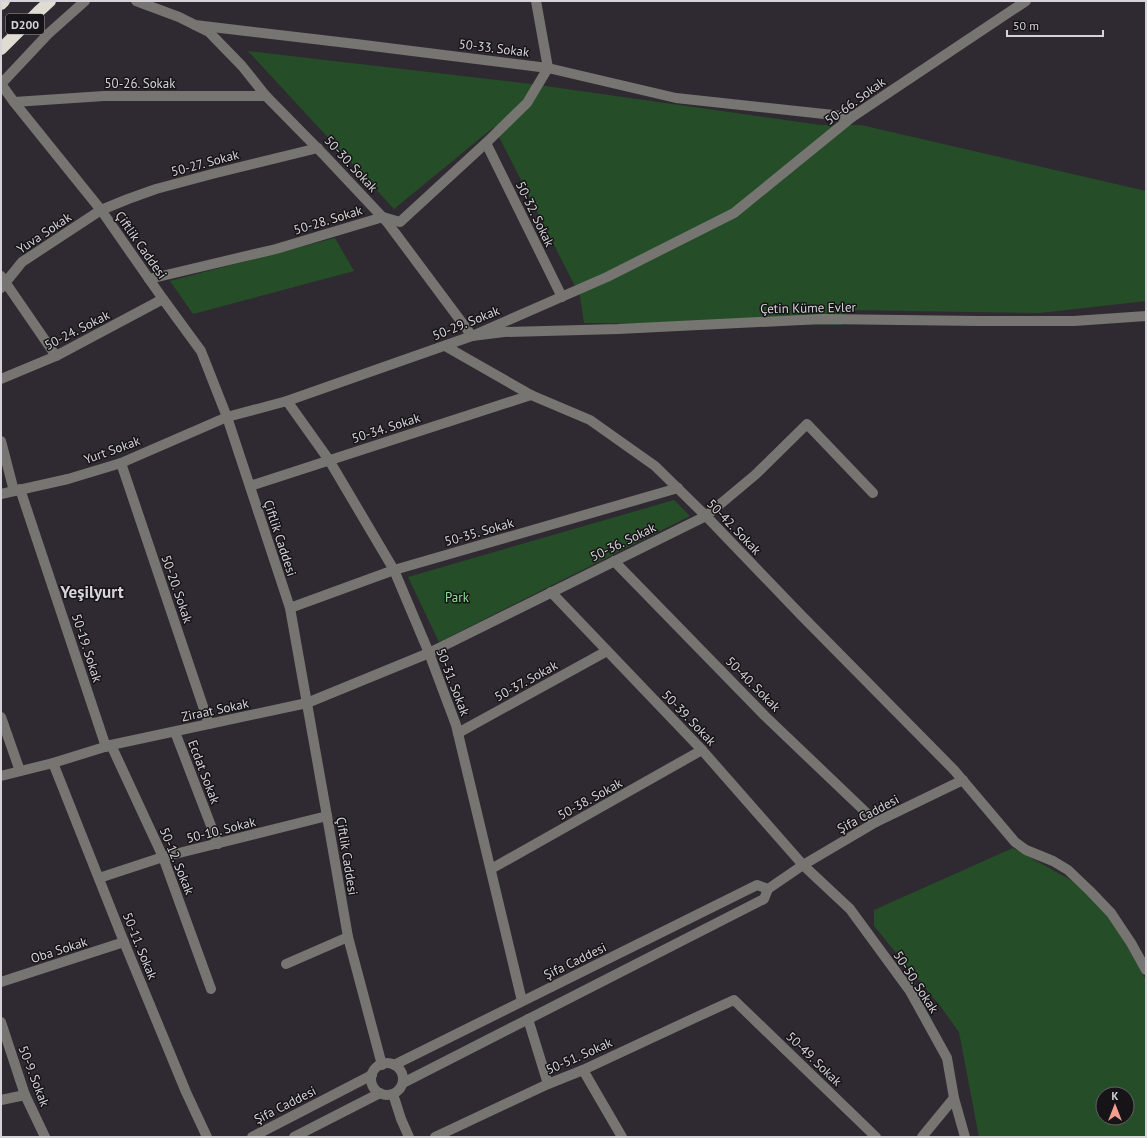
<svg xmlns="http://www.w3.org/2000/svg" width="1147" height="1138" font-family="'PT Sans',sans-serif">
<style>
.green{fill:#254e28;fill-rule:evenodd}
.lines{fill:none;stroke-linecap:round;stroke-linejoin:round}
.minor{stroke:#777571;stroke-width:10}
.highway{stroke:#e0dcd2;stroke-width:12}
.labels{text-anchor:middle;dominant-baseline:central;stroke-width:3;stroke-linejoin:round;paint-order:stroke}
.shield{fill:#161417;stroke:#9c9a9e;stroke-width:1}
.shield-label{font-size:12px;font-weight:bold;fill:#d6d4d8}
.street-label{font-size:13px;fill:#d6d4d8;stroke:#161417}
.park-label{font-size:13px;fill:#93e296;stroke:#161417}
.district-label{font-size:17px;font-weight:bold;fill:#d6d4d8;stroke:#161417}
</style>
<rect width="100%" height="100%" fill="#2f2a31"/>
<!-- green -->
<g class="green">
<polygon points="248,51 531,84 821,125 861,125 1146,191 1146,301 1040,313 847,310 842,325 584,323 580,296 494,127 394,209"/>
<polygon points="335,238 354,271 193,314 170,281"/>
<polygon points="674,500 690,516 439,642 408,577"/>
<path d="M1013,848l65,36 32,33 36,63v157h-167l-20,-105 -18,-25 -67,-81v-16zM1103,1094h24v24h-24z"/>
</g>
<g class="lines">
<!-- minor -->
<g class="minor">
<polyline points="136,1 179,17 195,25 356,44 548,68 676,98 852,117"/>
<polyline points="195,25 209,32 242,66 266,96 325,156 387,222 472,336 504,332 618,329 822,319 979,321 1074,321 1146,316"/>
<polyline points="1,84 14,102 101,210 163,299 201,351 227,417 290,608 327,816 348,937 382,1065"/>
<polyline points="1,84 48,34 85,1"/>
<polyline points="14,102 104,96 266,96"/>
<polyline points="486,143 562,297"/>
<polyline points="1,276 56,356"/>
<polyline points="149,279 276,249 383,217 400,222 486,143 527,103 548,68 536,1"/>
<polyline points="1,288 22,262 101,210 128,199 156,189 212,174 318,148"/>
<polyline points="445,346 531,395 590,420 655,466 706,516 801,615 954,770 1015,842 1026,850 1053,861 1068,870 1090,891 1111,913 1131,943 1146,970"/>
<polyline points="1,379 56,356 163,299"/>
<polyline points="287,401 329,460 394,570 429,653 456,725 522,1001"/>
<polyline points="1,441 14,491"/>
<polyline points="121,463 209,724"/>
<polyline points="250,486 531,395"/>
<polyline points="20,489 106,747"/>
<polyline points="1,494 68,479 121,463 227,417 287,401 472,336 607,277 734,213 852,117 1026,1"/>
<polyline points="614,561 765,716 876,822"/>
<polyline points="551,592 702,750 803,865 850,909 910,991 947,1058 954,1098 965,1137"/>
<polyline points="290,608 394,570 678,488"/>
<polyline points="1,717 20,771"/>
<polyline points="175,732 218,844"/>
<polyline points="458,733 607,651"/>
<polyline points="111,745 163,857 211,989"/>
<polyline points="53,763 124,942 186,1092 207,1137"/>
<polyline points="1,776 53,763 111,745 307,703 429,653 706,516 755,475 807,424 873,493"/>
<polyline points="491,869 702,750"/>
<polyline points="99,878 163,857 327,816"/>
<polyline points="286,964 348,937"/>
<polyline points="1,982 124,942"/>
<polyline points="528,1019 548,1084"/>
<polyline points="1,1022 25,1095 45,1137"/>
<circle cx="387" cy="1079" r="16"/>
<polyline points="394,1065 757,885 768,889"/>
<polyline points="583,1070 622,1137"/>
<polyline points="403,1083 764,899 768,889 803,865 876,822 963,780"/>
<polyline points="393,1094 401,1119 409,1137"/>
<polyline points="1,1100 25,1095"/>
<polyline points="252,1137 372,1075"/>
<polyline points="294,1137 380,1093"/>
<polyline points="435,1137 548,1084 583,1070 701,1015 734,1000 876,1137"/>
<polyline points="922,1137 954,1098"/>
</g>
<!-- highway -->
<g class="highway">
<polyline points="1,4 4,1"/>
<polyline points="1,49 38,12 50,1"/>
</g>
</g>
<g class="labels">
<!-- shield labels -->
<rect class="shield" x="6" y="14" width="38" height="20" rx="3"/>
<g class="shield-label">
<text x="25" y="24">D200</text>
</g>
<!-- street labels -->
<g class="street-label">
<text transform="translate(494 48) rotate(7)">50-33. Sokak</text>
<text x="140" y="83">50-26. Sokak</text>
<text transform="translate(855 101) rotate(-36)">50-66. Sokak</text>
<text transform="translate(205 163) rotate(-15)">50-27. Sokak</text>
<text transform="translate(351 164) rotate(47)">50-30. Sokak</text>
<text transform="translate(535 214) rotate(64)">50-32. Sokak</text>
<text transform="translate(328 220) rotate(-17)">50-28. Sokak</text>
<text transform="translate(44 233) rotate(-34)">Yuva Sokak</text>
<text transform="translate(141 245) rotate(55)">Çiftlik Caddesi</text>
<text transform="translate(808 308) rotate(-1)">Çetin Küme Evler</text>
<text transform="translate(466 323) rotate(-22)">50-29. Sokak</text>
<text transform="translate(77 330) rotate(-27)">50-24. Sokak</text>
<text transform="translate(386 428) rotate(-18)">50-34. Sokak</text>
<text transform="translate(112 450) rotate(-20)">Yurt Sokak</text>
<text transform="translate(734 527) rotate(46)">50-42. Sokak</text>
<text transform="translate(479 532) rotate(-16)">50-35. Sokak</text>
<text transform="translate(280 538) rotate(72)">Çiftlik Caddesi</text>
<text transform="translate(623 542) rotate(-26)">50-36. Sokak</text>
<text transform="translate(177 589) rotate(71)">50-20. Sokak</text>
<text transform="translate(87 648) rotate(72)">50-19. Sokak</text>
<text transform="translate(526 681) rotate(-29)">50-37. Sokak</text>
<text transform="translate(453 682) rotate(69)">50-31. Sokak</text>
<text transform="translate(753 684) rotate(45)">50-40. Sokak</text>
<text transform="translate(215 710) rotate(-12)">Ziraat Sokak</text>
<text transform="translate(689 718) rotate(46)">50-39. Sokak</text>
<text transform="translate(204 772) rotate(69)">Ecdat Sokak</text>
<text transform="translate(590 799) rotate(-29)">50-38. Sokak</text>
<text transform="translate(868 814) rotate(-28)">Şifa Caddesi</text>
<text transform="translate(221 830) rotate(-14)">50-10. Sokak</text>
<text transform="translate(347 856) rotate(81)">Çiftlik Caddesi</text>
<text transform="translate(177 861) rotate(68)">50-12. Sokak</text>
<text transform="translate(140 946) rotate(68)">50-11. Sokak</text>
<text transform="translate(59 950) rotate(-18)">Oba Sokak</text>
<text transform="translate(575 961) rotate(-26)">Şifa Caddesi</text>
<text transform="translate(916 982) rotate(57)">50-50. Sokak</text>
<text transform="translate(579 1056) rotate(-24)">50-51. Sokak</text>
<text transform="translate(814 1059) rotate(44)">50-49. Sokak</text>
<text transform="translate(34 1076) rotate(69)">50-9. Sokak</text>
<text transform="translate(285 1105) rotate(-27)">Şifa Caddesi</text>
</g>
<!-- park labels -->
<g class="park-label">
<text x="457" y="597">Park</text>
</g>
<!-- district labels -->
<g class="district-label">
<text x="92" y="592">Yeşilyurt</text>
</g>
</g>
<!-- border -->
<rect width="1147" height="1138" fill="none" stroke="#d6d4d8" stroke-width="4"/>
<!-- north arrow -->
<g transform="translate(1115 1106)"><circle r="19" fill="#161417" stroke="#636164"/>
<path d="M0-3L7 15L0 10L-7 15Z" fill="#f59c91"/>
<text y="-6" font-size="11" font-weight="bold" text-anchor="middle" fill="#d6d4d8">K</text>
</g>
<!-- scale -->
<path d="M1007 30v6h96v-6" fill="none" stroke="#d6d4d8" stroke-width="2"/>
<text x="1013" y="30" font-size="12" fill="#d6d4d8" stroke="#161417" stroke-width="3" paint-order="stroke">50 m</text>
</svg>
